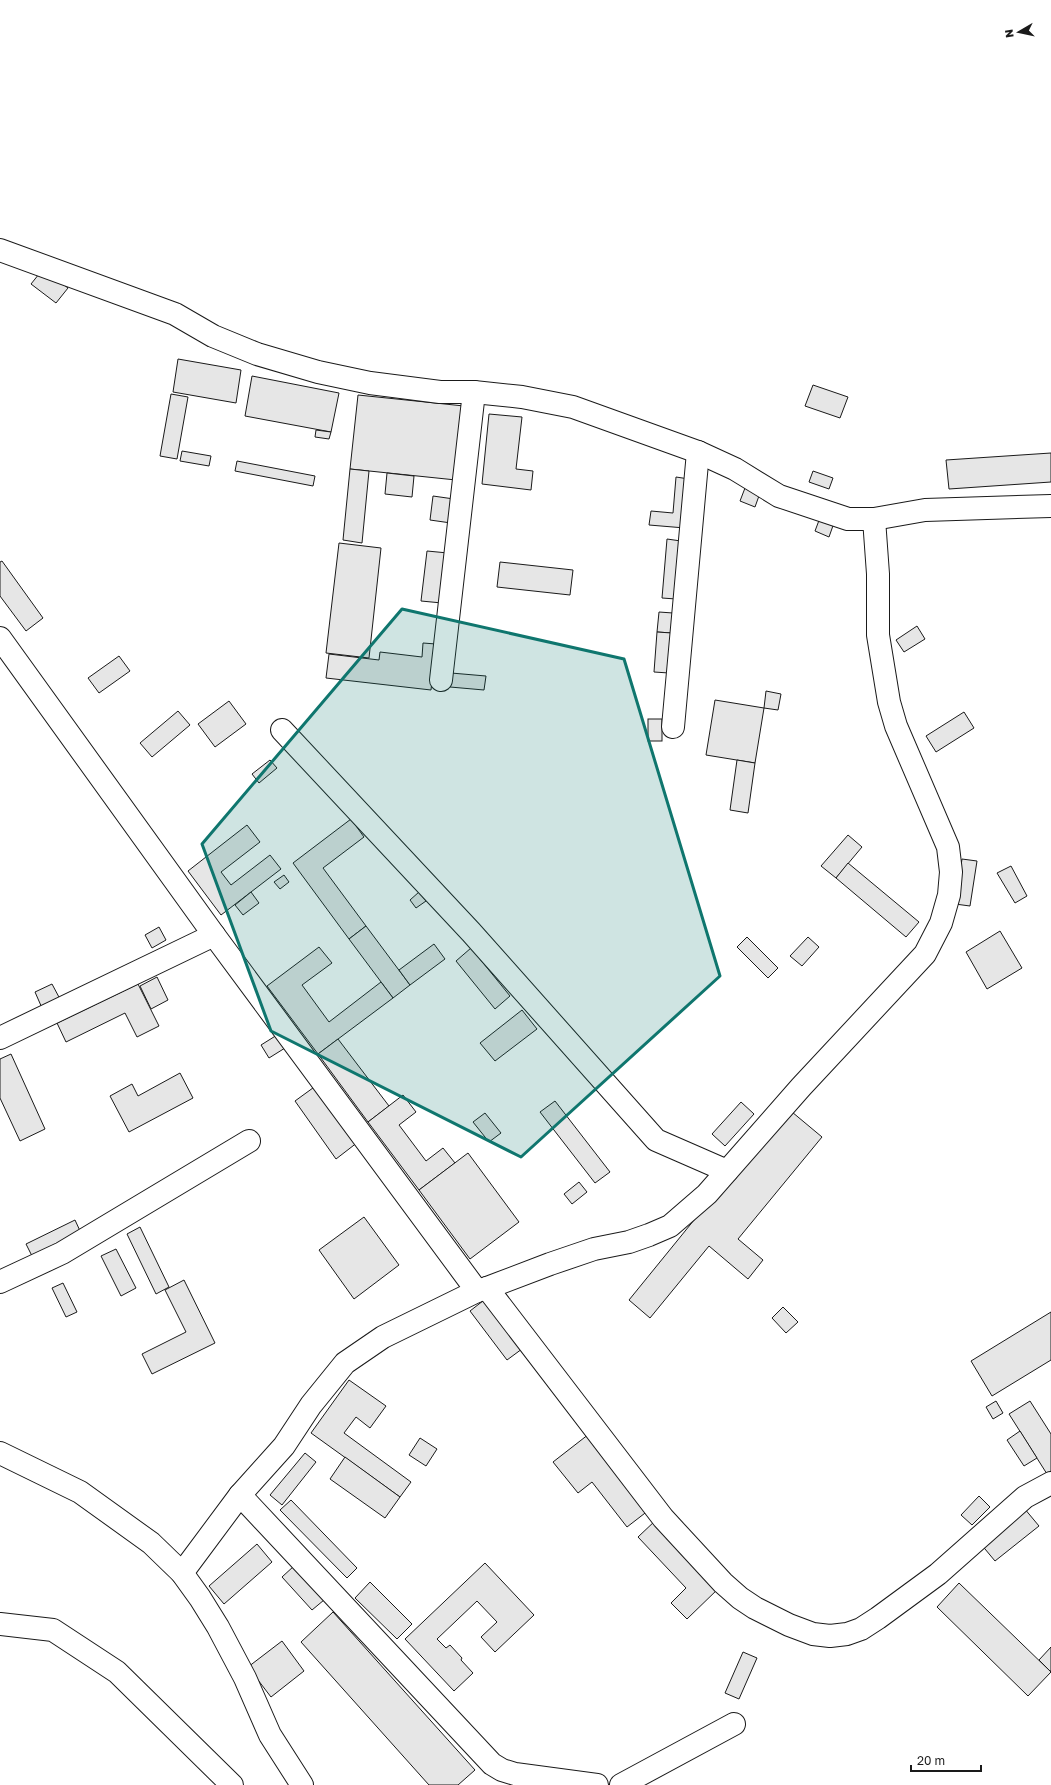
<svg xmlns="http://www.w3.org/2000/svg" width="1051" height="1785" font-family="'Golos Text',sans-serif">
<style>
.building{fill:#e6e6e6;stroke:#1a1a1a}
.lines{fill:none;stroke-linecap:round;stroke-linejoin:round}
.minor-casing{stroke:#1a1a1a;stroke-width:24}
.minor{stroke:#fff;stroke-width:22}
.marked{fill:#0f766e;fill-opacity:0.2;stroke:#0f766e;stroke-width:3;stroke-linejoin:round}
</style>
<rect width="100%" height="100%" fill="#fff"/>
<!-- building -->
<g class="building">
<polygon points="43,269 68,288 56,303 31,284"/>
<polygon points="178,359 241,370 236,403 173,392"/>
<polygon points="252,376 339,393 331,432 245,416"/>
<polygon points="813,385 848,397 840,418 805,406"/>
<polygon points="171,394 188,397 177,459 160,456"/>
<polygon points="358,395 464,406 456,480 350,469"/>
<polygon points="489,414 522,417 516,469 533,471 531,490 482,484"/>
<polygon points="316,430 331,432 329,439 315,437"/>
<polygon points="182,451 211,456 209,466 180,461"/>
<polygon points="1051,453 1051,482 949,489 946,460"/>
<polygon points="237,461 315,476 313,486 235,471"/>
<polygon points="350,469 369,471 362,543 343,540"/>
<polygon points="813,471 833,478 829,489 809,482"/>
<polygon points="387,473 414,476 412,497 385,494"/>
<polygon points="676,477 689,479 685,528 649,525 651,511 673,513"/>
<polygon points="745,488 760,493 755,507 740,501"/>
<polygon points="433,496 454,499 451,523 430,520"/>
<polygon points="821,515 835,520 829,537 815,531"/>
<polygon points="667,539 681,541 676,599 662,598"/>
<polygon points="339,543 381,548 369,658 326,653"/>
<polygon points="427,551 448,553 442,603 421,601"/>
<polygon points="2,561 43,618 26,631 0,596 0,562"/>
<polygon points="500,562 573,570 570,595 497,587"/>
<polygon points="659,612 673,613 672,633 657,632"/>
<polygon points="917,626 925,639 904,652 896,640"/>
<polygon points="657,632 672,633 669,673 654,672"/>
<polygon points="423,643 436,644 431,690 326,678 329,654 379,660 380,652 422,657"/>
<polygon points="119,656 130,671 99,693 88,678"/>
<polygon points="451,673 486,676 484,690 450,687"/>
<polygon points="766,691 781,694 778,710 764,708"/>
<polygon points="715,700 764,708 755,763 706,755"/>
<polygon points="229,701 246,724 215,747 198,724"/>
<polygon points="178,711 190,725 152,757 140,743"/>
<polygon points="964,712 974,728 936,752 926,736"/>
<rect x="648" y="719" width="14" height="22"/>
<polygon points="270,760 277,768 259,783 252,774"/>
<polygon points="737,760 755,763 748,813 730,810"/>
<polygon points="351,819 364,837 323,868 366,926 349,939 293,863"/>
<polygon points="247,825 260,842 221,872 231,885 270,855 281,869 221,915 188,871"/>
<polygon points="848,835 862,847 836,878 821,866"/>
<polygon points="962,859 977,861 970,906 955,904"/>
<polygon points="848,863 919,922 906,937 836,878"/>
<polygon points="1011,866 1027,896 1015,903 997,873"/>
<polygon points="284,875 289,882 280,889 274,882"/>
<polygon points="251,892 259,903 243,915 235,905"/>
<polygon points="419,892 426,901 416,908 410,900"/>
<polygon points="366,926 410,985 393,998 349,939"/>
<polygon points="159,927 166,940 152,948 145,935"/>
<polygon points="1000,931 1022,968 987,989 966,952"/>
<polygon points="747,937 778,968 768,978 737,947"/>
<polygon points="808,937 819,947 802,966 790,956"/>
<polygon points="434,944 445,959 410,985 399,970"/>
<polygon points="319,947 332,963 302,985 329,1022 381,982 393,998 318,1054 267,986"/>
<polygon points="471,948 510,996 495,1009 456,961"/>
<polygon points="157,977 168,1000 151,1009 140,986"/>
<polygon points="52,984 60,999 42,1008 35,992"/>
<polygon points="138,984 159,1026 137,1037 125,1013 66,1042 57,1023"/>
<polygon points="522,1010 537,1029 495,1061 480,1043"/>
<polygon points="277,1035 285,1048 269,1058 261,1045"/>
<polygon points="338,1039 389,1106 368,1122 318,1054"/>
<polygon points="11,1054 45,1129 20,1141 0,1098 0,1059"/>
<polygon points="180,1073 193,1098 129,1132 110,1096 132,1084 138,1096"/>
<polygon points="317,1085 358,1142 336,1159 295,1101"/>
<polygon points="403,1095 416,1112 399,1125 426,1161 443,1148 455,1163 419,1190 368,1122"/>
<polygon points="555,1101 610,1172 595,1183 540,1112"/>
<polygon points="741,1102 754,1114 725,1146 712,1134"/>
<polygon points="786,1107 822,1137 738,1239 763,1260 748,1279 709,1246 650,1318 629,1300"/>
<polygon points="485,1113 501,1133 489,1142 473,1122"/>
<polygon points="468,1153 519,1222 470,1259 419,1190"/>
<polygon points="579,1182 587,1192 572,1204 564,1194"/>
<polygon points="364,1217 399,1265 354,1299 319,1250"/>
<polygon points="75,1220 81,1233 32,1256 26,1244"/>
<polygon points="140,1227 169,1287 156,1294 127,1234"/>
<polygon points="116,1249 136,1288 121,1296 101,1256"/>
<polygon points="184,1280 215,1343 152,1374 142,1354 186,1332 165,1290"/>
<polygon points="63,1283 77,1312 66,1317 52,1288"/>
<polygon points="488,1297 526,1346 507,1360 470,1311"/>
<polygon points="783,1307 798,1322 786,1333 772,1318"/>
<polygon points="1051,1312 1051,1360 992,1396 971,1361"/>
<polygon points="349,1380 386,1406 370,1428 356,1417 344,1433 411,1482 400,1497 311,1433"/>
<polygon points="996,1401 1003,1413 993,1419 986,1407"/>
<polygon points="1030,1401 1051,1434 1051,1471 1047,1474 1009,1414"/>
<polygon points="1020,1431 1037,1458 1024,1466 1007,1440"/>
<polygon points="589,1434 649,1510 627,1527 592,1482 578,1493 553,1462"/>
<polygon points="420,1438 437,1449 426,1466 409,1455"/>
<polygon points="305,1453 316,1462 282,1505 270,1495"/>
<polygon points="345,1457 400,1497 385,1518 330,1479"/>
<polygon points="979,1496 990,1507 972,1525 961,1515"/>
<polygon points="291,1500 357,1568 347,1578 280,1510"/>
<polygon points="1024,1508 1039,1526 995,1561 980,1543"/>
<polygon points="656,1520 720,1587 687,1619 671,1603 686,1588 638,1537"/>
<polygon points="257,1544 272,1562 224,1604 209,1586"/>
<polygon points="485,1563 534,1615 495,1652 481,1637 497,1622 477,1601 437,1639 446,1648 450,1645 462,1658 461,1660 473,1673 454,1691 405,1639"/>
<polygon points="294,1566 324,1600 312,1610 282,1577"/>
<polygon points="370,1582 412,1624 397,1639 355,1598"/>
<polygon points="959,1583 1051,1672 1028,1696 937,1607"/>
<polygon points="333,1612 475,1770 458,1785 429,1785 301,1642"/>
<polygon points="282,1641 304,1671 271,1697 248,1667"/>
<polygon points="1051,1647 1051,1671 1050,1671 1039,1660"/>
<polygon points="743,1652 757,1658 739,1699 725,1693"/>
</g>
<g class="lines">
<!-- minor casing -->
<g class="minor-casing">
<g id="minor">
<polyline points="0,250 175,314 213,336 257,354 318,372 370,383 440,392 474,392 522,397 573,407 698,452 735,469 779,496 848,519 874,519 925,510 1051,506"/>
<polyline points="0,638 214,935 477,1291"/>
<polyline points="441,680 474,392"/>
<polyline points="673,727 698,452"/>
<polyline points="282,730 471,932 656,1140 727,1171"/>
<polyline points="0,1038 214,935"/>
<polyline points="0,1282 62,1253 249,1141"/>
<polyline points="487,1288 663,1518 723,1583 740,1598 755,1608 789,1625 813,1634 830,1636 847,1634 861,1629 878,1618 938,1574 1025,1497 1051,1483"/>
<polyline points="0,1453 80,1492 151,1543 182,1573 200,1598 218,1627 245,1678 270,1735 302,1785"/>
<polyline points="240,1495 492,1764 502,1770 515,1774 597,1785"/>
<polyline points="182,1573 240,1495 284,1446 311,1405 345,1363 383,1337 477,1291 487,1288 550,1264 594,1249 629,1242 649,1235 670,1226 707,1194 801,1087 925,954 941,923 949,895 951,872 948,847 896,726 889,702 878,635 878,574 874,519"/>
<polyline points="0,1624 53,1630 117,1672 232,1785"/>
<polyline points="621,1785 734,1724"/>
</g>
</g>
<!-- minor -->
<use href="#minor" class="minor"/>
</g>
<!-- marked area -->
<path class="marked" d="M402,609l222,50 96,317 -199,181 -250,-126 -69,-187z"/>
<!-- north arrow -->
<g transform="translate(1019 32) rotate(261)" stroke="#ffffff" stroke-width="3" paint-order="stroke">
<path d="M0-3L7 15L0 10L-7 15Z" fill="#1a1a1a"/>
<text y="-6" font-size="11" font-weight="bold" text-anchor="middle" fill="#1a1a1a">N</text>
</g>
<!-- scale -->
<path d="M911 1765v6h70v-6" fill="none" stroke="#1a1a1a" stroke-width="2"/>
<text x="917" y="1765" font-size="12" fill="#1a1a1a" stroke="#ffffff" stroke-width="3" paint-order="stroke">20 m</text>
</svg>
